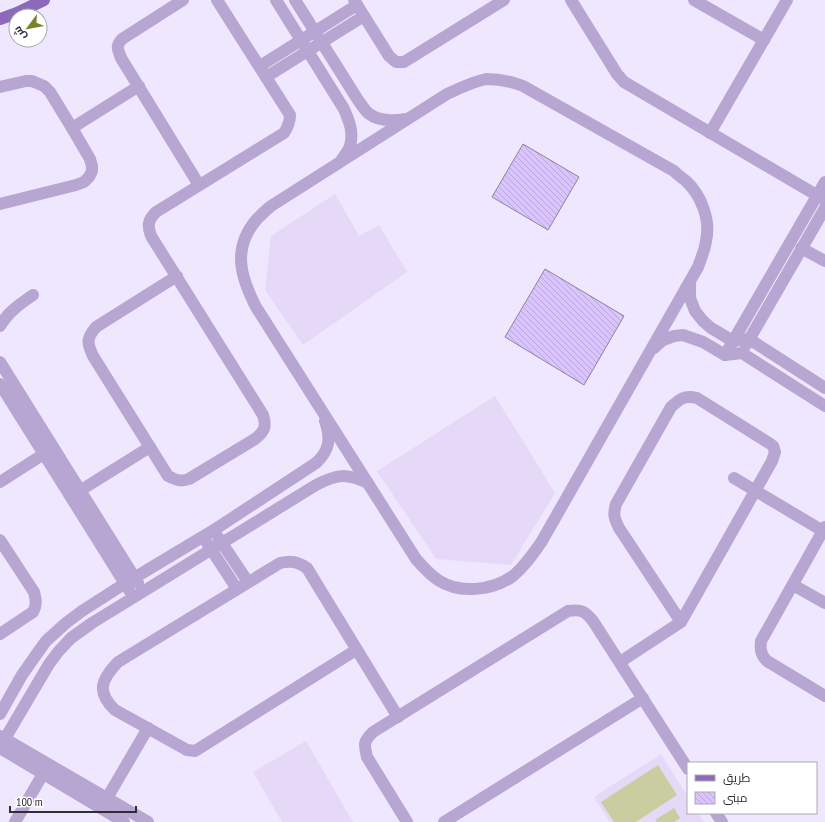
<svg xmlns="http://www.w3.org/2000/svg" width="825" height="822" font-family="'PT Sans Narrow',Cairo,sans-serif">
<style>
.built{fill:#e5d9f7}
.grass{fill:#c9cd9f}
.building{fill:url(#building-back-hatch);stroke:#8c8499}
.lines{fill:none;stroke-linecap:round;stroke-linejoin:round}
.minor{stroke:#b7a6d2;stroke-width:12}
.major{stroke:#8c69b9;stroke-width:12}
</style>
<defs>
<pattern id="building-back-hatch" width="6" height="6" patternUnits="userSpaceOnUse"><rect width="6" height="6" fill="#dac3fe"/><path d="M-1 5l2 2M0 0l6 6M5-1l2 2" fill="none" stroke="#bba8da"/></pattern>
</defs>
<rect width="100%" height="100%" fill="#efe7fe"/>
<!-- built -->
<g class="built">
<polygon points="335,194 359,236 379,225 407,272 303,345 265,290 271,236"/>
<polygon points="495,396 555,493 511,565 436,559 377,471"/>
<polygon points="306,741 353,822 282,822 253,772"/>
<polygon points="661,754 688,797 688,813 698,813 704,822 610,822 594,797"/>
</g>
<!-- grass -->
<g class="grass">
<polygon points="658,765 677,795 636,822 614,822 601,802"/>
<polygon points="674,808 680,818 674,822 657,822 655,820"/>
</g>
<!-- building -->
<g class="building">
<polygon points="523,144 579,177 548,230 492,197"/>
<polygon points="545,269 624,316 584,385 505,337"/>
</g>
<g class="lines">
<!-- minor -->
<g class="minor">
<path d="M183,0l-61,39c-7,8 -4,10 -1,19l78,127"/>
<path d="M276,0l68,109c5,12 10,23 6,37 -1,4 -5,9 -8,13"/>
<path d="M295,0l63,100c3,4 6,9 10,13 11,9 26,8 38,6"/>
<polyline points="354,0 389,56 396,62 404,62 504,0"/>
<polyline points="571,0 617,74 624,82 825,200"/>
<polyline points="694,0 764,40"/>
<polyline points="260,66 357,5"/>
<polyline points="266,77 364,16"/>
<path d="M486,79c14,0 24,2 37,7l151,85c4,4 8,7 12,10 15,14 25,39 20,60 -1,9 -5,17 -8,26l-156,274c-9,13 -17,25 -29,35 -21,15 -54,18 -75,4 -9,-6 -15,-13 -22,-21l-160,-252c-16,-31 -24,-59 1,-88 4,-4 9,-9 14,-13l176,-112c13,-6 25,-12 39,-15z"/>
<polyline points="0,87 26,81 32,81 44,86 50,92 72,128 90,159 92,166 92,171 89,177 84,182 76,185 0,204"/>
<polyline points="72,128 139,86"/>
<polyline points="710,133 787,0"/>
<polyline points="801,248 825,261"/>
<path d="M177,276l-81,51c-10,12 -9,16 -3,29l75,120c8,4 13,6 21,3l66,-40c9,-7 12,-12 8,-24l-112,-179c-4,-11 -3,-16 5,-24l128,-79c4,-6 6,-11 6,-18l-73,-115"/>
<polyline points="690,283 690,298 695,311 703,321 711,328 733,341 749,339 825,388"/>
<path d="M0,326c8,-14 20,-22 33,-31"/>
<polyline points="746,345 825,208"/>
<polyline points="654,348 663,340 674,336 683,335 703,342 725,355 742,353 825,406"/>
<polyline points="725,355 825,182"/>
<polyline points="0,362 138,583"/>
<polyline points="0,384 129,590"/>
<polyline points="734,478 823,531"/>
<polyline points="0,482 50,450"/>
<polyline points="73,495 150,447"/>
<path d="M825,527l-64,114c-1,9 0,14 6,20l58,35"/>
<polyline points="218,537 248,582"/>
<path d="M0,540l34,52c2,8 3,13 -1,20l-33,22"/>
<polyline points="207,543 237,589"/>
<polyline points="793,585 825,603"/>
<path d="M356,650l-161,101 -8,-1 -72,-40c-19,-18 -14,-30 3,-48l162,-99c11,-3 18,-1 27,5l91,149"/>
<path d="M620,662l61,-40 91,-161 3,-9 -2,-6 -4,-3 -72,-45c-13,-3 -17,1 -26,9l-55,97c-3,10 -2,14 3,24l62,94"/>
<path d="M0,714l22,-39 14,-20 10,-14 20,-18 16,-12 42,-27 90,-54 102,-67c14,-13 15,-25 9,-42"/>
<polyline points="0,736 148,822"/>
<path d="M0,747l49,-83 9,-12 13,-14 21,-15 224,-138c21,-11 30,-12 52,-2"/>
<polyline points="0,748 124,822"/>
<polyline points="103,805 148,728"/>
<polyline points="716,813 722,822"/>
<polyline points="15,822 47,767"/>
<path d="M407,822l-40,-65c-3,-13 -4,-15 6,-25l195,-121c13,-2 17,0 25,10l95,148"/>
<polyline points="444,822 643,698"/>
</g>
<!-- major -->
<polyline class="major" points="0,19 17,13 44,0"/>
</g>
<!-- legend -->
<rect x="687" y="762" width="130" height="52" fill="#ffffff" stroke="#acabaf"/>
<rect x="695" y="775" width="20" height="6" fill="#8c69b9" stroke="#acabaf"/>
<text x="723" y="782" font-size="12" fill="#302d36">طريق</text>
<rect x="695" y="792" width="20" height="12" fill="url(#building-back-hatch)" stroke="#acabaf"/>
<text x="723" y="802" font-size="12" fill="#302d36">مبنى</text>
<!-- north arrow -->
<g transform="translate(28 28) rotate(238)"><circle r="19" fill="#ffffff" stroke="#acabaf"/>
<path d="M0-3L7 15L0 10L-7 15Z" fill="#7e812b"/>
<text y="-6" font-size="11" font-weight="bold" text-anchor="middle" fill="#302d36">ش</text>
</g>
<!-- scale -->
<path d="M10 806v6h126v-6" fill="none" stroke="#302d36" stroke-width="2"/>
<text x="16" y="806" font-size="12" fill="#302d36" stroke="#ffffff" stroke-width="3" paint-order="stroke">100 m</text>
</svg>
